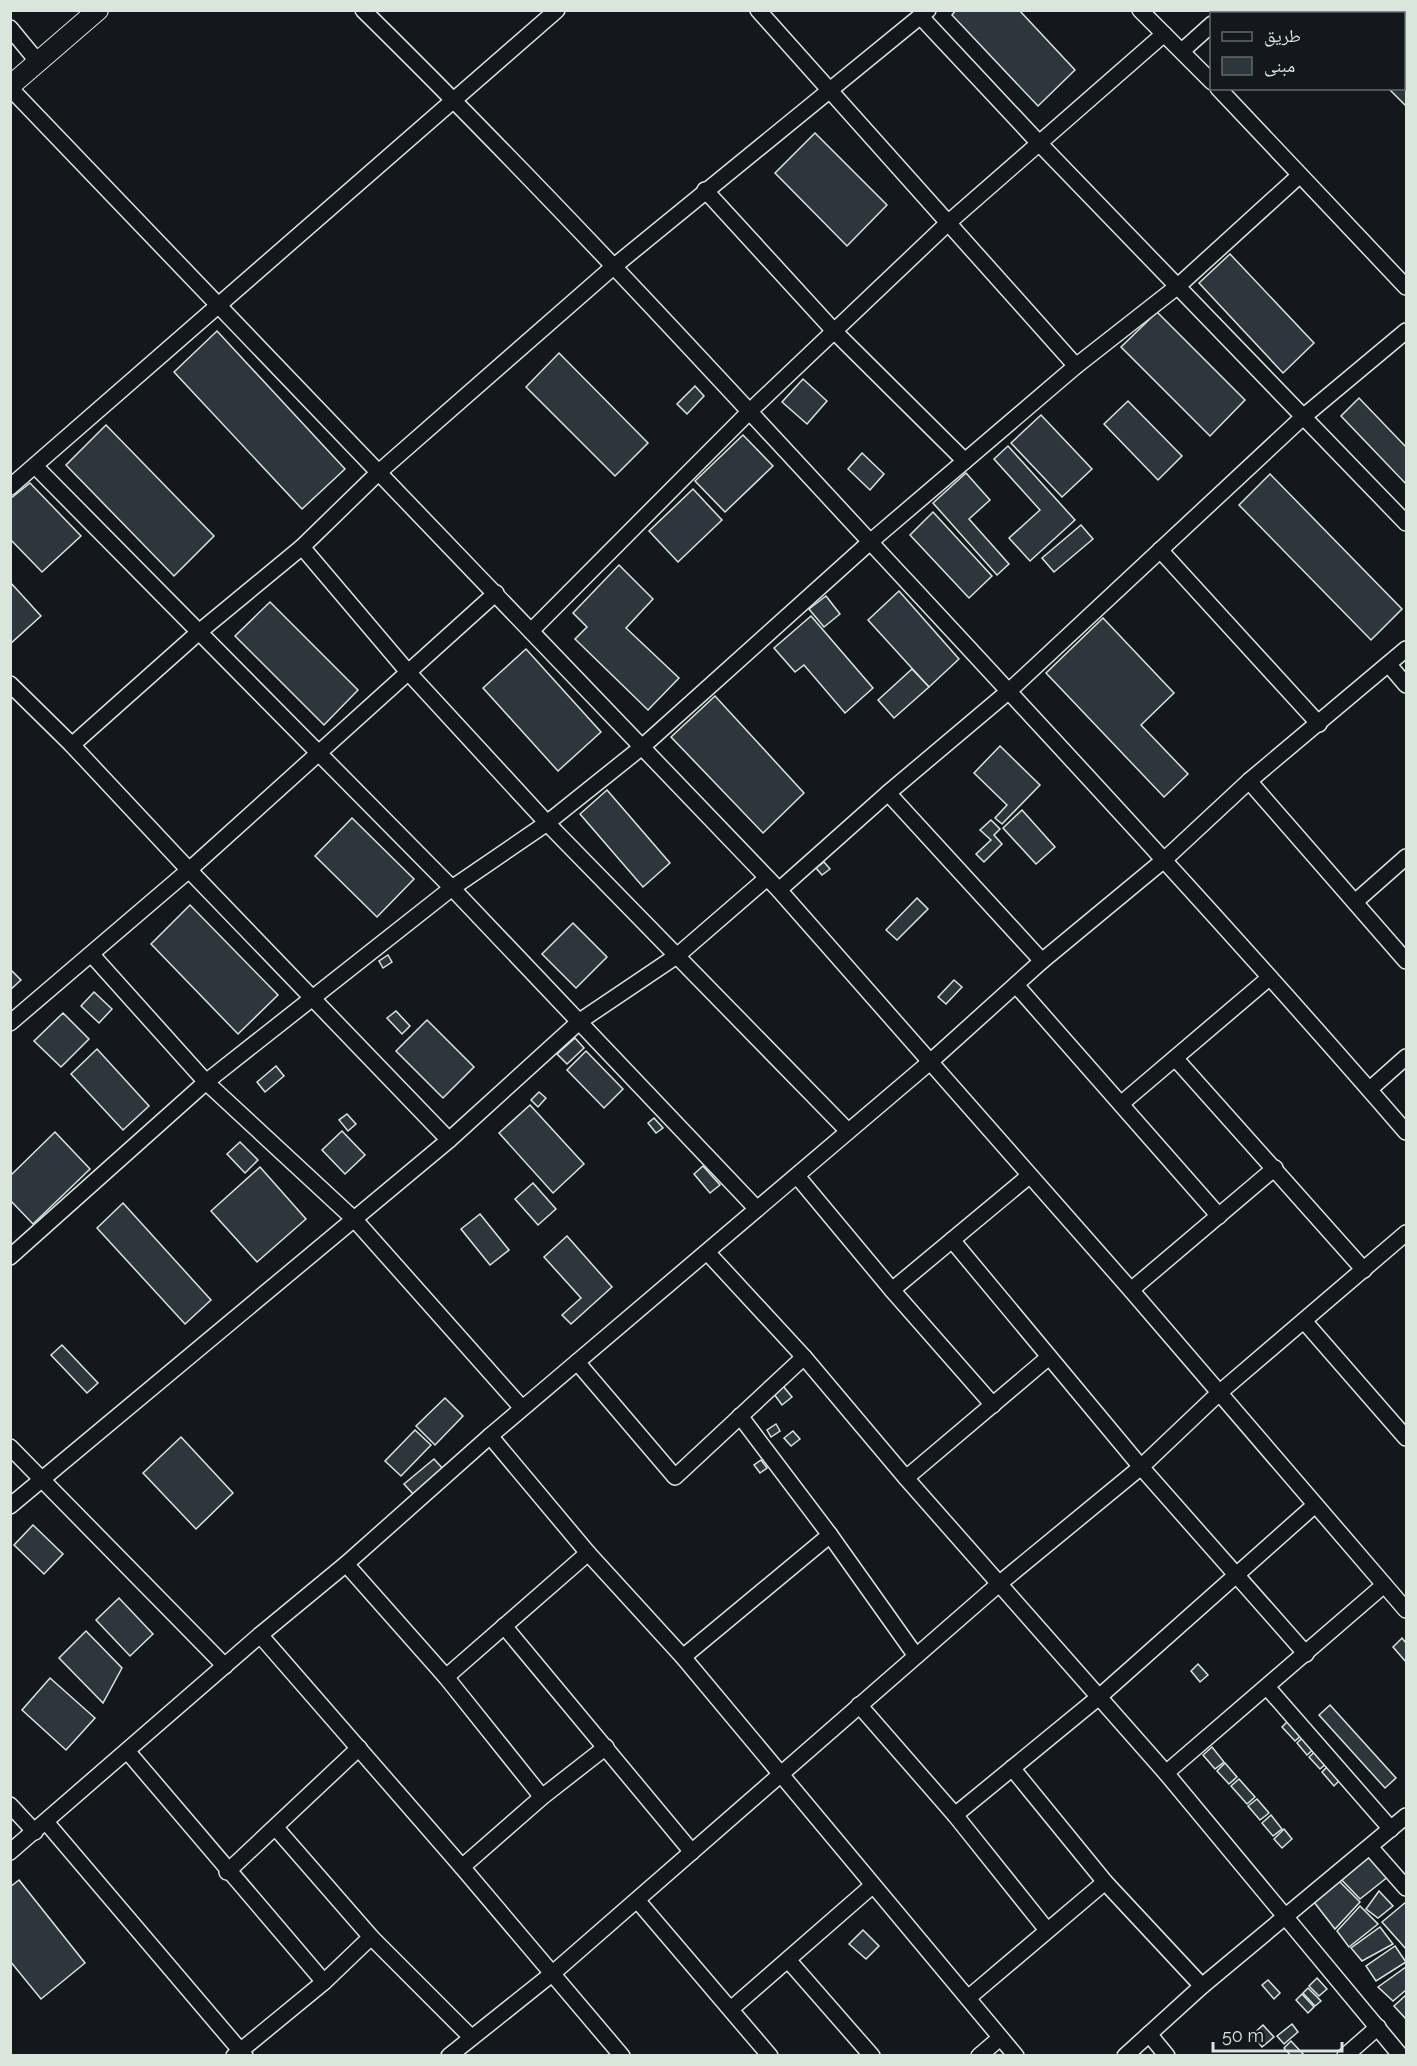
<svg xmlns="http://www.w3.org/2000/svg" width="1417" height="2066" font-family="Raleway,'Noto Naskh Arabic',sans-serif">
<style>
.building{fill:#2c363c;stroke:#d8e6dc;stroke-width:1.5}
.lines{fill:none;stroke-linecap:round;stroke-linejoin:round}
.minor-casing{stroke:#d8e6dc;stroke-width:18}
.tertiary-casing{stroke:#d8e6dc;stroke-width:22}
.minor{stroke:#14181c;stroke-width:15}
.tertiary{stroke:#14181c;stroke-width:20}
</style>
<rect width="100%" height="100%" fill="#14181c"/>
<!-- building -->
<g class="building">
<polygon points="956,10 1019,10 1075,70 1038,106 952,15"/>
<polygon points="1318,10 1363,10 1366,14 1321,14"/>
<polygon points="1404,51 1406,54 1406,106 1388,88 1404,88"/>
<polygon points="815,133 887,205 847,246 775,173"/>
<polygon points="1230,254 1314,343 1283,373 1199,283"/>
<polygon points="1157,312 1245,400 1210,436 1121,347"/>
<polygon points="217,331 345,469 302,509 174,372"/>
<polygon points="559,353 648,443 615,476 526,387"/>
<polygon points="803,379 827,401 807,424 782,402"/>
<polygon points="695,386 704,396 687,414 677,404"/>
<polygon points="1359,398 1406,447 1406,484 1341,416"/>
<polygon points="1128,401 1182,456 1158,480 1104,424"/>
<polygon points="1041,415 1092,469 1062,497 1011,443"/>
<polygon points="106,425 214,536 174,576 66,465"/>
<polygon points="743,435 773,466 725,512 695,481"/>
<polygon points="1008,446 1075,520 1030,561 1009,538 1040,510 994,459"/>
<polygon points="862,453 884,474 870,490 848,469"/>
<polygon points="966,473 990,500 969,519 1009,564 997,575 933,503"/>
<polygon points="1270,474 1402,609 1371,640 1239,505"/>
<polygon points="30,483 81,536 42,572 10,539 10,499"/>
<polygon points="693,489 722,520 678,562 649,531"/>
<polygon points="933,512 992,576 969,598 910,535"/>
<polygon points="1081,525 1093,539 1054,572 1042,558"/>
<polygon points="619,565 653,599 626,628 679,678 648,710 575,639 587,627 573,613"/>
<polygon points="10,582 41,616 10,644"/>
<polygon points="899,591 959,659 929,687 868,620"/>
<polygon points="826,596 840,614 824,627 809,609"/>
<polygon points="270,602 358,690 324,725 235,636"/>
<polygon points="811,616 873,688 845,713 804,665 795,672 774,648"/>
<polygon points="1103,618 1174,693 1141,725 1188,774 1164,797 1046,673"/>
<polygon points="526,649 601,732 558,771 483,688"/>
<polygon points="912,669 929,687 894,718 878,700"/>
<polygon points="715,696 804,793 763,833 671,737"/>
<polygon points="1000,746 1040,785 1002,824 995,818 1007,805 974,773"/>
<polygon points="607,790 670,863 643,887 580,814"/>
<polygon points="1022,810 1055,847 1036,864 1003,828"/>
<polygon points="352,818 414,879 377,917 315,856"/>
<polygon points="991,820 1000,829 994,835 1002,844 984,862 976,854 991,840 980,830"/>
<polygon points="824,862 830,869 822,875 816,868"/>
<polygon points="917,898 928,909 897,940 886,930"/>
<polygon points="190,905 278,995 238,1034 151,944"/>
<polygon points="573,923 607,957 576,988 542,954"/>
<polygon points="388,955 392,962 383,968 379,961"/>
<polygon points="10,969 21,980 10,990"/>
<polygon points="954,980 962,987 946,1004 938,997"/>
<polygon points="94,992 112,1009 99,1023 81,1006"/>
<polygon points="396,1011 410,1026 402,1034 387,1018"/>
<polygon points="63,1013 89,1039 61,1067 34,1041"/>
<polygon points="427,1020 474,1067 443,1098 396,1051"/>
<polygon points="575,1038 584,1048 567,1064 557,1054"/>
<polygon points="97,1049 149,1106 123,1130 71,1074"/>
<polygon points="586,1051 623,1089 604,1108 567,1070"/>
<polygon points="276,1066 284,1076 265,1092 257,1082"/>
<polygon points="539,1092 546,1098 538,1107 531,1100"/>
<polygon points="530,1105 584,1164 553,1193 499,1133"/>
<polygon points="347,1114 356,1124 348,1131 339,1120"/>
<polygon points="654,1118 663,1128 656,1133 648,1123"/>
<polygon points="342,1131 365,1155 345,1174 322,1150"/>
<polygon points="55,1132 90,1169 33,1224 10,1200 10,1176"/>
<polygon points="240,1142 258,1160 245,1173 227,1154"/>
<polygon points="703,1166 720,1185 710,1193 694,1174"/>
<polygon points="260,1167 306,1219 257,1262 211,1211"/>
<polygon points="533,1183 556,1209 538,1225 515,1199"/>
<polygon points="123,1203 211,1300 185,1324 97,1228"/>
<polygon points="480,1214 509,1250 490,1265 461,1229"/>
<polygon points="567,1236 612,1287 571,1324 562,1315 581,1298 544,1257"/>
<polygon points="62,1345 98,1383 87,1393 51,1355"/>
<polygon points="783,1386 792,1397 782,1405 774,1394"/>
<polygon points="445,1398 463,1416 435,1445 416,1426"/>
<polygon points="776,1424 780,1431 771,1437 767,1430"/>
<polygon points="415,1430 431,1445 401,1476 385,1461"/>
<polygon points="793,1431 800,1439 791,1446 784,1438"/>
<polygon points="181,1437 233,1493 196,1529 143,1473"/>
<polygon points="434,1459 444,1470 414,1495 404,1484"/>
<polygon points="761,1460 767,1468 760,1473 754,1465"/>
<polygon points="33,1525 63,1554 44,1574 14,1545"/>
<polygon points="119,1598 153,1634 130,1656 96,1620"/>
<polygon points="86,1631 122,1668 103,1703 59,1658"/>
<polygon points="1402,1638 1406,1643 1406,1662 1393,1647"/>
<polygon points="1198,1664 1208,1675 1200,1682 1191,1671"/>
<polygon points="50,1678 95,1718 66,1750 22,1710"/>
<polygon points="1330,1705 1396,1778 1385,1788 1319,1715"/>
<polygon points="1291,1718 1304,1733 1295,1741 1282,1727"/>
<polygon points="1305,1735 1316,1747 1307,1755 1297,1743"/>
<polygon points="1212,1747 1224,1762 1215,1769 1203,1755"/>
<polygon points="1318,1749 1329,1761 1320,1769 1309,1757"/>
<polygon points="1225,1763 1237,1777 1229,1784 1217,1771"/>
<polygon points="1330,1764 1342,1778 1334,1786 1322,1772"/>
<polygon points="1239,1779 1255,1797 1247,1804 1231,1786"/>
<polygon points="1257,1799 1269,1813 1260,1820 1248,1806"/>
<polygon points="1271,1815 1282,1829 1273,1836 1262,1823"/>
<polygon points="1284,1829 1292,1839 1282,1848 1274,1839"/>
<polygon points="1369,1853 1389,1876 1360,1899 1339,1877"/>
<polygon points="19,1880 85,1963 41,1999 10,1961 10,1887"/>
<polygon points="1338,1880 1360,1902 1335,1929 1314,1902"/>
<polygon points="1379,1891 1393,1906 1378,1918 1366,1909"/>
<polygon points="1406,1902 1406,1949 1382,1922"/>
<polygon points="1360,1906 1378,1924 1349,1947 1337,1931"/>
<polygon points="1380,1927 1393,1944 1362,1961 1351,1948"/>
<polygon points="863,1930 879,1946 866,1959 849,1944"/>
<polygon points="1395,1946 1406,1962 1376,1981 1366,1966"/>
<polygon points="1406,1967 1406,1990 1393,2001 1378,1987"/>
<polygon points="1317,1978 1327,1989 1319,1996 1309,1986"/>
<polygon points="1268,1980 1280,1993 1274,1999 1262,1985"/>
<polygon points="1308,1988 1321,2001 1315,2006 1303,1993"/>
<polygon points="1302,1994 1314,2007 1308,2013 1296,2000"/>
<polygon points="1406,1995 1406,2019 1394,2006"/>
<polygon points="1292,2024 1298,2032 1284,2044 1277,2036"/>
<polygon points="1263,2025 1274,2037 1262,2047 1252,2035"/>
<polygon points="1291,2041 1305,2056 1291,2056 1284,2048"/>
</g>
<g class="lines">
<!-- minor casing -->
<g class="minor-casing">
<g id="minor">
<path d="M363,10c176,173 343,354 510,535 180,194 360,387 533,587"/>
<polyline points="758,10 1076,366"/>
<polyline points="1140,10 1212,82"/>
<polyline points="1222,14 1225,10"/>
<polyline points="921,17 1038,142 1406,523"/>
<polyline points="10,28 38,62"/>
<polyline points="1182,51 1212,24"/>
<polyline points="10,88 779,890 1131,1290 1406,1610"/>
<polyline points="1218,88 1406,287"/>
<polyline points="705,190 835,332 965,461"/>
<polyline points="35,466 452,888 757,1209"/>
<polyline points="10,487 557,10"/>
<polyline points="302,547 408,672 547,823 848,1131"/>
<polyline points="1160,550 1319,724"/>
<polyline points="531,631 750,411 949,222 1164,34"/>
<polyline points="1389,665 1406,685"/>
<polyline points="10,684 72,745 189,870 449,1140"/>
<polyline points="72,745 199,632 302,547 379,472 612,268 928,10"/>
<polyline points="1249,781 1406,961"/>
<polyline points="888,793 1042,961"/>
<polyline points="779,890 888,793 1009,691 1303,417 1406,331"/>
<polyline points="1355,902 1406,857"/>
<polyline points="92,955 206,1082 355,1220 522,1408"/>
<polyline points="1016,985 1219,1216"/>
<polyline points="10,1023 189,870 496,593"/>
<polyline points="1175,1058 1364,1270"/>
<polyline points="1370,1089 1406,1057"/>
<polyline points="1122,1103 1269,978"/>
<polyline points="797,1176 892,1290 993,1405"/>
<polyline points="952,1240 1141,1467 1306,1654"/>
<polyline points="707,1252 804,1357 906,1478 1166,1773 1401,2056"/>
<polyline points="10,1257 206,1082 452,888 547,823 642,747 870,542 1076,366 1178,286 1300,175"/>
<polyline points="892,1290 1029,1176"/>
<polyline points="1131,1290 1275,1168"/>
<polyline points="1304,1321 1406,1438"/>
<polyline points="577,1362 675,1477 804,1357"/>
<polyline points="740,1416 830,1535 916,1656"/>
<polyline points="490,1436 588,1553 683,1657 1016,2056"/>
<polyline points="10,1447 225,1666"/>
<polyline points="906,1478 1049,1357"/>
<polyline points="10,1506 449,1140 580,1021 678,955 767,878"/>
<polyline points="346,1564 446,1677 542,1797"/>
<polyline points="504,1626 692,1852"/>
<polyline points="260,1635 462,1867 622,2056"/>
<polyline points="683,1657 830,1535"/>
<polyline points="446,1677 588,1553"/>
<polyline points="1267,1687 1391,1829"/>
<polyline points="859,1705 955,1815 1047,1930"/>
<polyline points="128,1752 324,1982"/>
<polyline points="1012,1768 1105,1882 1202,1986"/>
<polyline points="1166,1773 1384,1585"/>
<polyline points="10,1805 35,1832"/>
<polyline points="955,1815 1099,1697 1315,1505"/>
<polyline points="46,1822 245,2056"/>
<polyline points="276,1828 371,1937 470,2036"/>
<polyline points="1370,1847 1406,1888"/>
<polyline points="10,1852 260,1635 346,1564 490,1436 930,1062 1042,961 1164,860 1249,781 1406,649"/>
<polyline points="462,1867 542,1797 606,1747"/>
<polyline points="227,1872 359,1748"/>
<polyline points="637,1900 770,2056"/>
<polyline points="789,1961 872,2056"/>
<polyline points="968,1998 1105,1882"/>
<polyline points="731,2009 872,1886"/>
<polyline points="1149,2034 1167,2056"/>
<polyline points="234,2056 324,1982 371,1937"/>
<polyline points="449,2056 553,1973 1000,1583 1141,1467 1219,1393 1406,1233"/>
<polyline points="979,2056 1000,2038"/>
<polyline points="1125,2056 1202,1986 1406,1816"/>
<polyline points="1345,2056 1378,2027"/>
</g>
</g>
<!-- tertiary casing -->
<g class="tertiary-casing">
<polyline id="tertiary" points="10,86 98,10"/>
</g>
<!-- minor -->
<use href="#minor" class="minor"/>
<!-- tertiary -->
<use href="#tertiary" class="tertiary"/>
</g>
<!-- border -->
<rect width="1417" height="2066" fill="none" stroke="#d8e6dc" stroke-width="24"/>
<!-- legend -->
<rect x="1210" y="12" width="195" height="78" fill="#14181c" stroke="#626a69" stroke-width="1.5"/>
<rect x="1222" y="32" width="30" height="9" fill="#14181c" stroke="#626a69" stroke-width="1.5"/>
<text x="1264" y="42" font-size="18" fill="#d8e6dc">طريق</text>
<rect x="1222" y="57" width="30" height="18" fill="#2c363c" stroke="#626a69" stroke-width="1.5"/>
<text x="1264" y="72" font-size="18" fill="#d8e6dc">مبنى</text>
<!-- scale -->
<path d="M1213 2042v9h129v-9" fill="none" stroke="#d8e6dc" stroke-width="3"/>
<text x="1222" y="2042" font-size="18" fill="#d8e6dc" stroke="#14181c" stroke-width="4.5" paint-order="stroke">50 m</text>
</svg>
